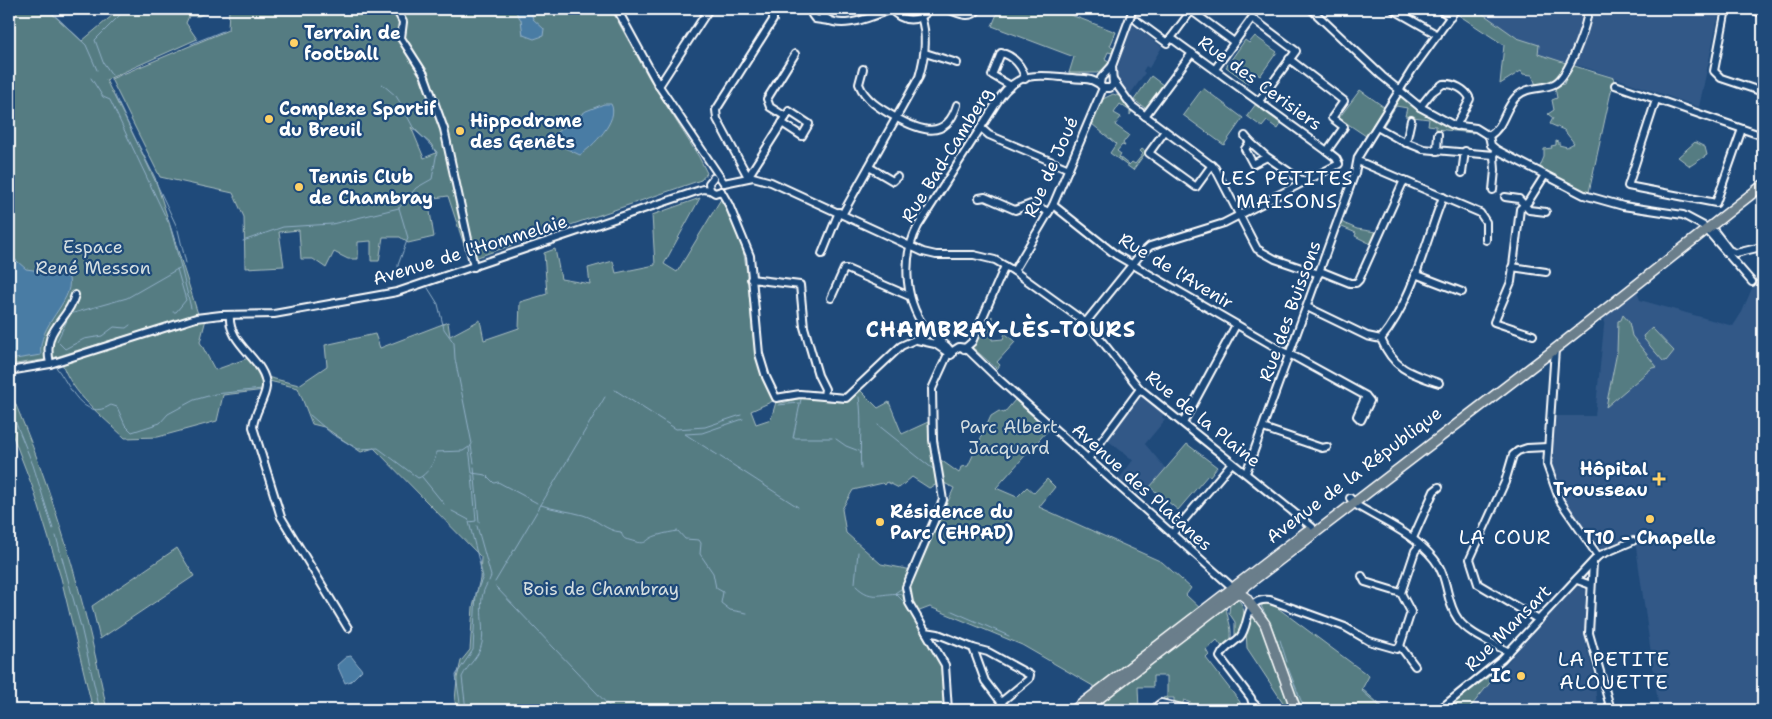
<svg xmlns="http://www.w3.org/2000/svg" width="1772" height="719" font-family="'Shantell Sans',sans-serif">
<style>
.built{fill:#315887}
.green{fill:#547c82;stroke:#aabec0;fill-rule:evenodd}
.water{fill:#497ba4;stroke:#92b0c8}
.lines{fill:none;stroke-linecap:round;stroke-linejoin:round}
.stream{stroke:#92b0c8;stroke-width:1}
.minor-casing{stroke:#fff;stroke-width:10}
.major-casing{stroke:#fff;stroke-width:12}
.minor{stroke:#1f4a7a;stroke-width:6}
.major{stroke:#6b7e8b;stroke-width:9}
.poi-dot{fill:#ffd166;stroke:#1f4a7a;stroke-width:2}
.labels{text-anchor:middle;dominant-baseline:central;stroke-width:4.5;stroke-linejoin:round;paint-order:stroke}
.poi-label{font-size:18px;font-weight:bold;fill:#fff;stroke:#1f4a7a;text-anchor:start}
.street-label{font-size:18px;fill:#fff;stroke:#1f4a7a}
.park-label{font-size:18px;fill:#d4dee0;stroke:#1f4a7a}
.quarter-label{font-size:20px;letter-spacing:1px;fill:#fff;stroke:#1f4a7a}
.district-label{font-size:22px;font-weight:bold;letter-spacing:1px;fill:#fff;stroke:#1f4a7a}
</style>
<rect width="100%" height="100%" fill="#1f4a7a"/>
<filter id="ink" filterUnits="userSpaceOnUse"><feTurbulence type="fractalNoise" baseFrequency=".02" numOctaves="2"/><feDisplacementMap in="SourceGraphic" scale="10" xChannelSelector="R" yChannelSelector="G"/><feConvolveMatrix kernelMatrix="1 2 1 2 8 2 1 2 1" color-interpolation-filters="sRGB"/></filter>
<g filter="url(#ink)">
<!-- built -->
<g class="built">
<polygon points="1720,9 1699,107 1587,68 1504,45 1457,14 1455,10"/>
<polygon points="1132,24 1162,47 1149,68 1146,66 1143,71 1145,73 1129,96 1119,82 1117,70"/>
<polygon points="1763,262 1763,710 1659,710 1635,540 1613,548 1601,549 1573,514 1564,501 1549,460 1554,416 1595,416 1605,316 1637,291 1640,300 1733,326 1742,312"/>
<polygon points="1142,395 1164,414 1162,417 1165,420 1145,444 1166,469 1141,498 1130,485 1127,486 1119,479 1133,460 1107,440"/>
<polygon points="1577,586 1586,590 1585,625 1587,649 1594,674 1597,706 1594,710 1468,710 1522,645"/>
</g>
<!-- green -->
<g class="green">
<polygon points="9,9 47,9 82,41 120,9 227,9 209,10 199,16 189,16 186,23 197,39 106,80 155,178 198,314 49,359 9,365"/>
<path d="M229,9h382l38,69 50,79 8,16 -6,7 -232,80 -21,-64 -20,3 6,38 -26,6 -8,-6h-17l-4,24h-8v-20l-13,1v17h-10l-14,-7 -8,16 -13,-9h-12l-2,-29 -20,2 5,34 -39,2 -1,-51 -11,-24 -73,-16 -49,-98 117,-49zM411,127l20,17 5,9 -12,5z"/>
<polygon points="999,9 1055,9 1116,32 1110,46 1114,47 1112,53 1108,52 1105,59 1109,61 1107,68 1097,73 1069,73 1074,57 992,26"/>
<polygon points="1459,9 1476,9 1517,38 1539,45 1538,54 1569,64 1554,83 1536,85 1532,75 1523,74 1521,71 1500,84 1504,45 1457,14"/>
<polygon points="1255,36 1277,52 1260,76 1256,73 1248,83 1226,67 1245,40 1249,43"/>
<polygon points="1571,65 1614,78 1589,192 1581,191 1539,169 1544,157 1544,149 1552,148 1551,146 1556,145 1556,141 1559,142 1559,145 1567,147 1574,143 1564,130 1550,124 1553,118 1548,114 1554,110 1552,100 1557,98 1555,87 1564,84"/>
<polygon points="1151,76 1163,85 1145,108 1134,100"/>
<polygon points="1203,88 1243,118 1224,145 1183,115"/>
<polygon points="1360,90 1384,107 1366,136 1339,118"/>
<polygon points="1113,94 1119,96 1132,111 1130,115 1130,111 1120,104 1114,113 1121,117 1115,125 1129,135 1123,143 1125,146 1122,145 1117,151 1121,154 1119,157 1129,165 1132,162 1135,164 1143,154 1140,151 1142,149 1146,152 1133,170 1110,153 1116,144 1092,124 1103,99"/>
<path d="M1402,97c24,14 43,32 72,33l-1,3 -37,-4v-3l-8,-1 1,-6 -24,-3 2,-8 -11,-2 -12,19 -3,-2 17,-25z"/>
<polygon points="1256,104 1281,124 1278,129 1267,121 1262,127 1247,116"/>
<polygon points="1695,142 1705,147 1707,155 1690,166 1678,157"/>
<path d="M700,198l-36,66 13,8 44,-73c34,51 24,99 35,155 3,17 11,32 17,47l-22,10 5,13 15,-5 5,-17 6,1 19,-5 46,3 11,-13 20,20 11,-6 13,32 26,-12 3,31 28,20 2,-6 7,-1 23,-50 8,-5 5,2 11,-13 33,30 -52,58 21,9 10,-10 7,6 13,-14 8,8 -16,20 123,55 29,26 -5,7 17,16 -103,79 -78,-45 -92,-38 -13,5 26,49 5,49h-491l-2,-9 2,-23 4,-17 9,-11 3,-43 7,-28 1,-22 -107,-109 -13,4 -37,-25 -12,-3 -14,-36 -33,-8v10l-42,5 -6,26 -59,16 -33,1c-23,-22 -53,-44 -63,-75l97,-33 47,-11 -6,23 15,28 36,-13 12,19 36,9 28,-19 -2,-21 50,-11 5,14 68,-26 2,14 30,-16 4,20 35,-12 1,-26 27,-8 -3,-41 11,-4 6,30 29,5 -2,-16 25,-7 3,12 39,-8 -3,-50zM912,477l17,11 13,-6 12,6 -37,83 -36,-7 -35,-31 -4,-24 11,-19 30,-7 2,2 2,-3 12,6z"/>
<polygon points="1342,220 1343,223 1357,229 1376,232 1371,244 1355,236 1356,233 1342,227 1339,228"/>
<polygon points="1623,315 1629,322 1632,336 1657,367 1652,368 1606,407 1617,352 1618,321 1621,320"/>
<polygon points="992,316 992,340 1003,339 1005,333 1015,342 997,362 1000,365 997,369 972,347 977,333 986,337 989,330 985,329"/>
<polygon points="1652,328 1674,351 1666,361 1663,361 1644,339 1643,336"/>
<path d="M9,389c45,102 76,212 98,321h-14l-32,-132 -27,-87 -25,-65z"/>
<polygon points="1187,444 1217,467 1210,476 1208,475 1178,510 1150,487"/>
<polygon points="177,548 194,576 100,639 92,606"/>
<path d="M1238,600c10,8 6,30 -3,39v-17l-6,-9 1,-9z"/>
<path d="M1267,602l4,1 98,73 -7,13 24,21h-83c-18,-33 -22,-71 -42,-104z"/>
<path d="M1226,606c1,13 6,19 5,32l2,3 -10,7 -6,-8 -11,10 3,5 -3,3 34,44v8h-35l-21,-10 -2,5 -8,-2v-5h-7l-1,4 -2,-1 -1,-3 4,-1v-21h-14v11h-15l1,22 12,-1 2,-4 2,4c-8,2 -13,3 -22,-2l-6,4 -35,-1z"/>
<polygon points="1253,614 1266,637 1290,710 1288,710 1247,648 1246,632 1250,615"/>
<polygon points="1495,672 1497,674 1468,710 1444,710"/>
</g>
<!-- water -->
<g class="water">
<polygon points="514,9 530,9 533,19 544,29 543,36 534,39 523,35 521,20"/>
<path d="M604,104h7c9,16 -19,43 -31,51l-15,-7 -11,-13 3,-3 29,-21z"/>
<path d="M9,254l17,15 36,5 7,4c5,25 -32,46 -28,77l-32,5z"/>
<polygon points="351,656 362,670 351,681 345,683 337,665 346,657"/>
</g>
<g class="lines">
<!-- stream -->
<g class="stream">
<polyline points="48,9 86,45 97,70"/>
<polyline points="612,9 645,68"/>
<polyline points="191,44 223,31"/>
<polyline points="112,75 103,62 95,40 126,9"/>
<polyline points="91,78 103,97 110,100 168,222"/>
<polyline points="382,84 396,96 404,109"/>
<polyline points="115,96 177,227"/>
<polyline points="399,208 408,238 398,265 399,278"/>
<polyline points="178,230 186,263"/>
<polyline points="243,241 283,227 332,224 399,208 416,188 432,179 437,152 413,127 406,114"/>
<polyline points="181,267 191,308"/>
<polyline points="428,288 438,304 444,329 454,343 455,359 472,444 470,447"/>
<polyline points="173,312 176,312 186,300 177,269"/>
<polyline points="130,325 126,328 114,327 102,336 84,339 65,349 57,341 70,314 127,298 181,267 170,226"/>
<path d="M56,367c14,18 27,56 55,38l6,2 8,18 7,7 28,-9 8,-9 26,-14 21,-6 47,-5"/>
<polyline points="615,390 676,429 705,427 741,415"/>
<path d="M859,397c4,25 0,47 2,72"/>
<polyline points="801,399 793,438 832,438"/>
<polyline points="778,405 799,403"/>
<polyline points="9,406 33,465 53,529"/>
<path d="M310,415l22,19 26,15 20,-1 40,30c7,-1 19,-18 18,-26l27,-1 6,-4 3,26 14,2 8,8 4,-1 39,21"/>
<polyline points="743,419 702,433 685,434 798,507"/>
<polyline points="878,425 933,469"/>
<polyline points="836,439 846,446 859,451"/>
<polyline points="471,446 474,463"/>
<polyline points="474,467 479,522"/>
<polyline points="422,477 444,504"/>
<path d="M541,505c13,5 28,6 42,10 14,4 23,16 38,17 2,6 3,7 8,8 22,7 13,-1 30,-5 6,-2 13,-3 19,-4l7,8 14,1 2,3 -1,11 13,19 3,15 7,4 -2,11 9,7 17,3"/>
<polyline points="452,511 469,520"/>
<polyline points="477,526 491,576 489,581"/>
<polyline points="56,536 81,627 100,710"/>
<polyline points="495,582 605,397"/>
<polyline points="855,583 858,552"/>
<path d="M856,586c17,17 27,5 46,8"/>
<polyline points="496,587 613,710"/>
<polyline points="901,589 895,593 903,601"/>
<polyline points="952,611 1009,636"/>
<polyline points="1280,640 1287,662"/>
<polyline points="1288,668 1304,708"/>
<polyline points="1362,691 1384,710"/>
<polyline points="461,710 456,675 473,650 476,593 483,577 469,522 476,521 472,475"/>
<path d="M466,710l-4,-33c6,-13 17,-19 20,-34 3,-20 -6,-41 5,-59"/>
</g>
<!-- minor casing -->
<g class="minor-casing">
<g id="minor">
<polyline points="396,9 403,22 401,38 424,74 444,129 474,267"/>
<polyline points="617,9 659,86 724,183"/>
<polyline points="814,9 812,15 815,19 829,21"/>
<path d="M819,9c11,27 53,8 72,0"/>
<path d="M891,9c11,14 28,14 39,0"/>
<path d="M947,9c10,3 24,12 31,0"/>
<polyline points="1189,9 1234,42"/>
<polyline points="1311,9 1382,76 1420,107 1453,125 1476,128 1489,136 1491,145 1497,150 1584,195 1623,206 1683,215 1715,232 1729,250 1736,253 1757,248 1763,249"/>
<polyline points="1439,9 1451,17"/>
<polyline points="1593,9 1594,9"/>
<polyline points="1726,9 1714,71 1721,78 1763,92"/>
<polyline points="1752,9 1763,14"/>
<polyline points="1394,10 1438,35"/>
<polyline points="1171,38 1191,11"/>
<polyline points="925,53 957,63"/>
<polyline points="1289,59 1344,101 1332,118 1344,127 1327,151"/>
<path d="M863,69l-4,15c6,16 22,25 36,33 25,14 51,24 62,-12"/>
<polyline points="1215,69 1252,18 1296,51 1259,101"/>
<polyline points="1113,80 1132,106 1215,168 1257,249 1275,259 1319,274"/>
<polyline points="1100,84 1101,78 1112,66"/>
<polyline points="1615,85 1763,136"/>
<polyline points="659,86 709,9"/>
<path d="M1011,86l-19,-11 9,-22c12,2 22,14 24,26"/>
<polyline points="1103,88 1110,88 1113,85 1112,66 1133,9"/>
<polyline points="1656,100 1628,186 1716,203 1742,129"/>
<path d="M1420,107l12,-15 11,-8c10,-1 23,5 27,15l-14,27"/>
<polyline points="1145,116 1192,53"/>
<polyline points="782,123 802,136 809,124 789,111 786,117"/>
<polyline points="1377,127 1400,140 1423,149 1494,155 1497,150"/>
<polyline points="981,128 989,135 1069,169"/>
<polyline points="1165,131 1149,153 1196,187 1212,165"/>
<polyline points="1245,136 1250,142"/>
<path d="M1489,136c16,-10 15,-28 28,-40 11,-10 25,-6 37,-12 15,-7 33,-59 34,-75"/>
<polyline points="1406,143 1411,120"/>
<polyline points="1437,151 1438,134"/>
<polyline points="1267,157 1250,142 1245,149 1253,164 1267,157 1304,182"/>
<polyline points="1358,161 1480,213 1486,222 1486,240"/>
<polyline points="869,167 893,181 897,177"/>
<polyline points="1462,173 1465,151"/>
<polyline points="748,177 717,119 716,110 773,20 773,12 766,9"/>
<polyline points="748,177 786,117 770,107 767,99 795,54"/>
<polyline points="713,178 709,183 710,190 715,193 721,191"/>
<polyline points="724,183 753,177 771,182 923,252 936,255 974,255 995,260 1014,271 1089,325 1140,389 1312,527"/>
<polyline points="1493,190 1495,170 1494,155"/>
<polyline points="721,191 729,205 750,256 759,354 766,377 776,398 800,394 846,398 901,346 930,333"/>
<polyline points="1505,197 1519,199 1529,210 1546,212"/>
<polyline points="979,198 985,197 1015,210 1031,204 1049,212"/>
<polyline points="1053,205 1116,255 1284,352 1295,357 1366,396 1370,401 1361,420 1357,416 1366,396"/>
<path d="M843,213l76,-136c6,-20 9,-40 2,-60"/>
<polyline points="1707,230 1752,282"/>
<polyline points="822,254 839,212"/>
<polyline points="1512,267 1546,272"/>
<polyline points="1014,271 1053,205 1103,88"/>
<polyline points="1320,271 1350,283 1356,283 1359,280 1404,180"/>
<polyline points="1415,274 1462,292"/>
<polyline points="751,279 800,285 804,327 818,375 825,389 824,396"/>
<polyline points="831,298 844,269 847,269 909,296"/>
<path d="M1307,307l60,29 14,3c13,30 28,34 58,44"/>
<path d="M230,315c-3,30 37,45 36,72 -1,12 -12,26 -13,40l28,90 67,111"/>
<polyline points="1086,322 1140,255 1150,246 1224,223 1339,164 1336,158 1327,151 1182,46 1171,38 1167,43 1137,21"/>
<polyline points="1533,335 1494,322 1511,282 1520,209 1528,202 1545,175"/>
<path d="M1381,339c32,-39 44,-96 62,-142"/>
<polyline points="917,340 935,344 951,355"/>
<polyline points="966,348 994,375 1233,588"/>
<polyline points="964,349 972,342 1005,266"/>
<polyline points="1555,349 1547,465 1560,501 1598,556"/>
<path d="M952,354c-2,-9 -16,-14 -22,-21 -26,-27 -29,-75 -12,-107l83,-130c20,-27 43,-20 71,-18 14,2 21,-1 31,10"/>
<path d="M50,364c-8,-38 17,-40 25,-69"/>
<polyline points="9,371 50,364 196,318 221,315 274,314 397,292 703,189 710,190"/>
<polyline points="1183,423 1236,325"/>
<polyline points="1263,428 1322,448 1327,447"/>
<polyline points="1088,459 1140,389"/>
<polyline points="1246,473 1355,173 1358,157 1412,70 1456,9"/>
<path d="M1350,498l6,7c28,17 57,28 78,54 15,18 11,42 24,60 10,15 35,24 51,33"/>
<polyline points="1172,534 1231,464"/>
<polyline points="1413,538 1434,491 1439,487"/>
<polyline points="1593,562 1589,633 1611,710"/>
<polyline points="1362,576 1365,582 1401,593"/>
<polyline points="1577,580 1591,585"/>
<polyline points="1539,620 1478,584 1470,559 1505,482 1513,455 1518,451 1527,448 1547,447"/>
<polyline points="926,632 938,634 973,648 985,681 1007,710"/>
<polyline points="1400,646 1415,666"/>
<polyline points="973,648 988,652 1030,675 1029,679 1001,702"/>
<polyline points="948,710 945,665 909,603 906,587 943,500 933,440 932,389 948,354 959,347 966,348"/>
<polyline points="1157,710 1157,706 1161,703 1191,710"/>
<path d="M1261,710l-9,-8 -1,-4 -31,-41c3,-9 14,-14 20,-20 11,-13 3,-40 30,-37l75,27 24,14 28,8 3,-3 11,-34 -10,-19 14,-42 5,-6"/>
<polyline points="1439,710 1502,659 1598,556 1633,541"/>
</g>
</g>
<!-- major casing -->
<g class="major-casing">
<g id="major">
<polyline points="1235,590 1246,598 1265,624 1296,710"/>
<polyline points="1074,710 1307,531"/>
<polyline points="1084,710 1555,349 1763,185"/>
</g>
</g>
<!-- minor -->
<use href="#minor" class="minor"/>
<!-- major -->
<use href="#major" class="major"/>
</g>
</g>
<!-- markers -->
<g class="poi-dot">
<circle cx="294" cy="43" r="5"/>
<circle cx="269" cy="119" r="5"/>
<circle cx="460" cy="131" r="5"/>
<circle cx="299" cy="187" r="5"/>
<path d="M1656.5 471.5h5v5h5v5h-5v5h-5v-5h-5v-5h5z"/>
<circle cx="1650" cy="519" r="5"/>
<circle cx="880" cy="522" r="5"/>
<circle cx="1521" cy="676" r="5"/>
</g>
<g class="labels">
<!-- poi labels -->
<g class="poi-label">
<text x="304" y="33">Terrain de<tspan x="304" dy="21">football</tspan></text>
<text x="279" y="109">Complexe Sportif<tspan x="279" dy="21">du Breuil</tspan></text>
<text x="470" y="121">Hippodrome<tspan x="470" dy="21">des Genêts</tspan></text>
<text x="309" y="177">Tennis Club<tspan x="309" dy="21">de Chambray</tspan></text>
<text x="1648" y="469" text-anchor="end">Hôpital<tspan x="1648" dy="21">Trousseau</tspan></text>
<text x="890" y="512">Résidence du<tspan x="890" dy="21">Parc (EHPAD)</tspan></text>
<text x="1650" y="538" text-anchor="middle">T10 - Chapelle</text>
<text x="1511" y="676" text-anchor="end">IC</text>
</g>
<!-- street labels -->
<g class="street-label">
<text transform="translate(1260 83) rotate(36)">Rue des Cerisiers</text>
<text transform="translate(947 155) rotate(-58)">Rue Bad-Camberg</text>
<text transform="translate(1051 167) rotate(-66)">Rue de Joué</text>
<text transform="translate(470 250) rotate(-17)">Avenue de l'Hommelaie</text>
<text transform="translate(1176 271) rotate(31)">Rue de l'Avenir</text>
<text transform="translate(1290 311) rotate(-70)">Rue des Buissons</text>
<text transform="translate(1203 419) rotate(39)">Rue de la Plaine</text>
<text transform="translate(1354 475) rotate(-37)">Avenue de la République</text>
<text transform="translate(1142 487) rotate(42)">Avenue des Platanes</text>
<text transform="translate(1508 628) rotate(-45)">Rue Mansart</text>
</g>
<!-- park labels -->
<g class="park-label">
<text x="93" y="247">Espace<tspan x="93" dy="21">René Messon</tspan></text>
<text x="1009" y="427">Parc Albert<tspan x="1009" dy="21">Jacquard</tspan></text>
<text x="601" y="589">Bois de Chambray</text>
</g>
<!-- quarter labels -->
<g class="quarter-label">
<text x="1287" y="178">LES PETITES<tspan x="1287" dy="23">MAISONS</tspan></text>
<text x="1505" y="537">LA COUR</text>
<text x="1614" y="659">LA PETITE<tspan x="1614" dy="23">ALOUETTE</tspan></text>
</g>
<!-- district labels -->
<g class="district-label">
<text x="1001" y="329">CHAMBRAY-LÈS-TOURS</text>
</g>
</g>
<!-- margin -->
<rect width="1772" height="719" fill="none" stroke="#1f4a7a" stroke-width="30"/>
<rect x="15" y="15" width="1742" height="689" fill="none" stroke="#fff" stroke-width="2" filter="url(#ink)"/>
</svg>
